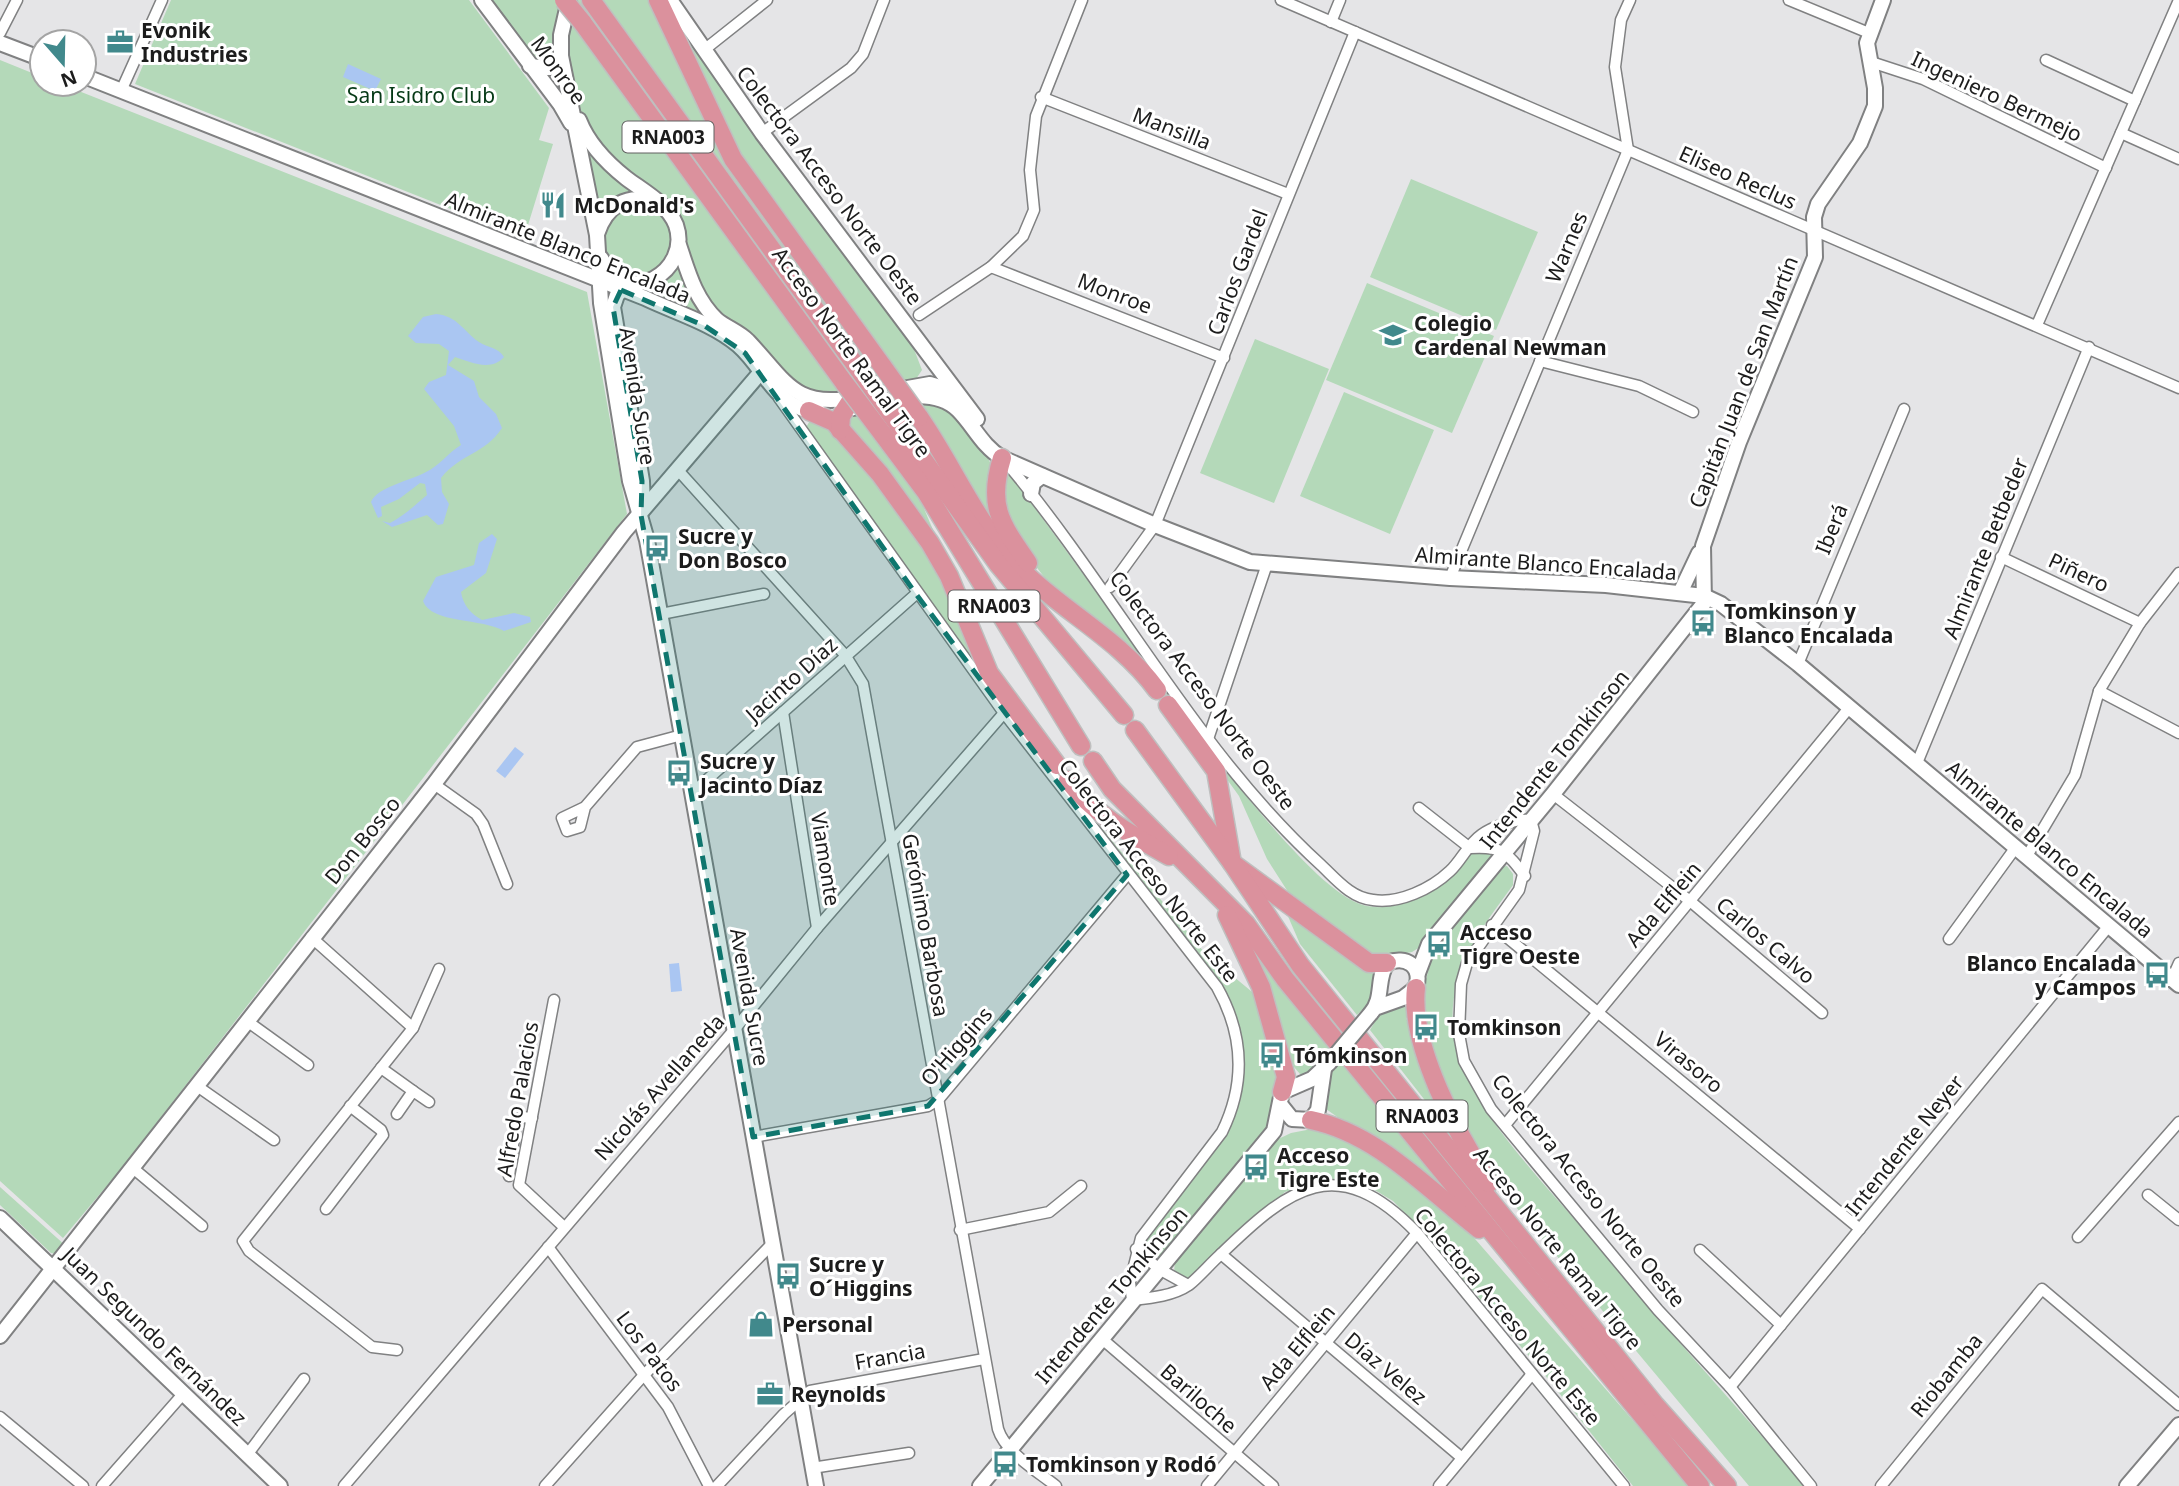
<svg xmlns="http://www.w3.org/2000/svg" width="2179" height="1486" font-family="'Noto Sans',sans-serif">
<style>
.green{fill:#b4d9b9}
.water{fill:#aac6f2}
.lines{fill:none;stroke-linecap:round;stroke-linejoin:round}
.street-casing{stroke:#808182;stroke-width:13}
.secondary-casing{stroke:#808182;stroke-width:18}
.highway-casing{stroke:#bfbfbf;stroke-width:21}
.street{stroke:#fff;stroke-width:10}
.secondary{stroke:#fff;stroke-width:14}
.highway{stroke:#db919d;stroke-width:18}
.secondary-bridge-casing{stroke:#808182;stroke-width:18;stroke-linecap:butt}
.highway-bridge-casing{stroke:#bfbfbf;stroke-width:21;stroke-linecap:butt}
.secondary-bridge{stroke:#fff;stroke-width:14}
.highway-bridge{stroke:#db919d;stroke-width:18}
.marked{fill:#0f766e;fill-opacity:0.2;stroke:#0f766e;stroke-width:5;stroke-dasharray:14 9;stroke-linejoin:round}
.labels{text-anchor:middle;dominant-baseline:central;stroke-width:6;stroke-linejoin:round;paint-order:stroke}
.shield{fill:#fff;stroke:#606060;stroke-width:2}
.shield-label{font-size:19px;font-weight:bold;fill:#1c1c1c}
.poi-label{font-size:21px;font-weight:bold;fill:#1c1c1c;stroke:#fff;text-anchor:start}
.street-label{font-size:21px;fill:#1c1c1c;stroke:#fff}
.park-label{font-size:21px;fill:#063916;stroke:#fff}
</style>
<rect width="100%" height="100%" fill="#e5e5e7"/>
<!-- green -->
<g class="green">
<polygon points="171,0 469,0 549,108 539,140 553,144 524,238 135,84"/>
<polygon points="484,0 561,0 554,47 549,57 535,62"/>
<polygon points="571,0 590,0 899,435 896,437 892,437 849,397 805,396 711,307 673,212 599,147 583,120 566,52"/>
<polygon points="601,0 650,0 701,109 895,387 881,391"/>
<polygon points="670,11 859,275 912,344 922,370 914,382 906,384 743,165"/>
<polygon points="0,60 42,77 42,84 61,84 587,292 627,514 121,1169 63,1238 0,1181"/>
<path d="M583,136l59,58c-20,-1 -32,8 -46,20z"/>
<polygon points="1411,179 1538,232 1496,330 1370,277"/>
<circle cx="638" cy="240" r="36"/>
<polygon points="680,256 711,320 637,288"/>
<polygon points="1367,283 1494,336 1452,433 1326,380"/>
<polygon points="1255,339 1329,369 1274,503 1200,473"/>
<polygon points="1344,392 1434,430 1390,534 1300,496"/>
<polygon points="921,401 954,411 989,460 992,467 986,492 1000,540 921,404 910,406 983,530 892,405"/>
<polygon points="859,410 917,492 939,544 842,421"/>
<polygon points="811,419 833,431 925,547 1037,744 1077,798 1204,952 1257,996 1280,1075 1275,1119 1169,1249 1158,1257 1144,1250 1145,1236 1228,1125 1242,1069 1230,1005 1215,975 1060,782 805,429"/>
<path d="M1010,474l232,317c25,30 85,104 121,114 10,3 27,3 37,-1 26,-9 59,-45 80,-63l16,11 -71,92 -13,8 -36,7 -86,-64 -23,-36 -28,-63 -89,-124 -99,-86 -23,-30 -16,-27 -12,-50z"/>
<path d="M1507,866l6,8v11c-35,48 -65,86 -60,148 6,68 98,156 141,209 68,83 141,162 211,244h-56l-254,-304 -47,-83 -23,-72v-44l9,-33 65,-83z"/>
<polygon points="1287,914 1376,972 1370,1002 1357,1015 1300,944"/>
<path d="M1249,942l197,248 -2,2 -118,-83c-5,-17 0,-29 10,-42l-9,-12 -20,20 -7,-1 -6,-7z"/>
<polygon points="1406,1001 1406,1018 1463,1149 1370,1030 1383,1008"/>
<path d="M1322,1127c55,21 105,65 147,105l221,254h-57l-93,-117 -119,-139 -28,-29 -25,-15 -41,-4 -42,10 -93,85 -7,3 -11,-7 1,-13 95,-117 21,-10z"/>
<polygon points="0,1187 66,1246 56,1254 51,1253 0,1205"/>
</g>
<!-- water -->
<g class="water">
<polygon points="348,64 381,79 375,91 343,77"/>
<path d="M436,314c22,2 27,17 43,28 9,6 19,5 25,15 -13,15 -34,5 -49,0l-7,8 26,16 5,16 17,17 6,14c-18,27 -41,25 -61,50l1,14 7,12 -6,20 -5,1 -11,-10 -35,12 -10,-6 8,2c15,-8 24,-17 37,-28l-2,-11 -5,-1 -21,16 -18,8 1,9 -4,2 -7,-16c6,-15 41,-22 55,-30 13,-6 23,-20 35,-27l-7,-19 -30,-37 5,-7 17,-7 3,-24 -10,-7 -23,-1 -8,-7 15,-19z"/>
<path d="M492,534l5,5 -11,34 -25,19c2,13 10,22 21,28l32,-7 16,4 1,5 -27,9c-21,-13 -73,-7 -81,-30l13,-24 38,-12 5,-22z"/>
<polygon points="515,747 524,754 505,778 496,771"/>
<polygon points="679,963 682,991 671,992 669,964"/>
</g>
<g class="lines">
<!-- street casing -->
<g class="street-casing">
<g id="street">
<polyline points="1281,0 2179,388"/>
<polyline points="1789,0 1869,33"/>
<polyline points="1331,22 1340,0"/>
<polyline points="0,33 17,0"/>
<polyline points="704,50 767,0"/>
<polyline points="2046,60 2135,101"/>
<polyline points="1871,62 1923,79 2106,168"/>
<polyline points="121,91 162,0"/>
<polyline points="1041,97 1288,194"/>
<polyline points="762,133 851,68 863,54 884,0"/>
<polyline points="2121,133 2179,159"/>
<polyline points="991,267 1224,358"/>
<polyline points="919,315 991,267 1023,236 1034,210 1030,170 1036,116 1082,0"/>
<polyline points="2037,325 2179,0"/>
<polyline points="1540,361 1639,386 1693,412"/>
<path d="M779,398l225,315 213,274c27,48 29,96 5,145l-81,106 -11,44 2,18c19,-2 41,-4 57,-15 11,-9 21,-21 31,-30 70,-68 117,-105 197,-22l207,253"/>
<path d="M1005,461c110,130 189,288 316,404 15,14 30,33 52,35 26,4 58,-11 77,-29 11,-10 18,-27 31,-36 11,-8 36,-17 50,-15l3,11 -15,59 -52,73 -6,21 -2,50 5,27 27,48 167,201 72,77 81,99"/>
<path d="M677,469l168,186 18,29 135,745c7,23 39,42 58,57"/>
<polyline points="2001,557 2140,623"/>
<polyline points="1450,578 1628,150 1615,67 1621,20 1630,0"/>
<polyline points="1110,587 1155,525 1355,32"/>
<polyline points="661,614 764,594"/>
<polyline points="1798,664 1904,409"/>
<polyline points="2099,691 2179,733"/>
<polyline points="783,712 817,928"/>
<polyline points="1208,739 1267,564"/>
<polyline points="1917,763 2089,347"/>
<polyline points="434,784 476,814 483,824 507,884"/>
<polyline points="692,793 916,594"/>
<polyline points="1553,794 1690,901 1822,1013"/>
<polyline points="585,807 580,827 567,831 562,818 585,807 637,747 682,735"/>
<path d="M1419,808l51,40c32,-2 36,3 55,28"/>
<polyline points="2027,856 2075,775 2099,691 2140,623 2179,573"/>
<polyline points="1492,925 1860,1229"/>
<polyline points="311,937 413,1028"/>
<polyline points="1949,939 2016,847"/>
<polyline points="2172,979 2179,963"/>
<polyline points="554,1000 519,1185 564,1227"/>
<polyline points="247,1021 308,1065"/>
<polyline points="381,1068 413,1091"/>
<polyline points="197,1086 274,1140"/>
<polyline points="397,1114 413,1091 429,1102"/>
<polyline points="1505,1125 1849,708"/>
<polyline points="753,1137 928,1106 938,1100 1127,875"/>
<polyline points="134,1169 202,1226"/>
<polyline points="509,1176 516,1122 521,1117 532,1118"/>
<polyline points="2148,1195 2179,1220"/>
<polyline points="326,1209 383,1135 381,1130 350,1106"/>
<polyline points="960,1230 1049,1212 1081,1186"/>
<polyline points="2078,1237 2179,1122"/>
<polyline points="548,1247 668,1407 709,1486"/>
<polyline points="1136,1249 1159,1269 1188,1285"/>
<polyline points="1700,1250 1781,1325"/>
<polyline points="1221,1254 1462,1458"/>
<polyline points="1101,1338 1273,1486"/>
<polyline points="397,1350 372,1347 249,1251 243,1241 413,1028 439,969"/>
<polyline points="1730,1387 2108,927"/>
<polyline points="0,1417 83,1486"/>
<polyline points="247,1455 304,1379"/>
<polyline points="812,1468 909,1453"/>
<polyline points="102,1486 183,1394"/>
<polyline points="344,1486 734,1030 817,928 1004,713"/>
<polyline points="545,1486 643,1376 771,1245"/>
<polyline points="717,1486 784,1414 810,1391 984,1359"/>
<polyline points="1207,1486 1417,1233"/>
<polyline points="1439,1486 1532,1374"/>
<polyline points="1881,1486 2042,1289 2179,1405"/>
</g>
</g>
<!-- secondary casing -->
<g class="secondary-casing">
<g id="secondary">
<polyline points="482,0 560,104 571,123"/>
<polyline points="569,0 561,35 561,56 597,235 601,303 630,481 647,540 816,1486"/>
<polyline points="670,0 762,133 977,419"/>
<polyline points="0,43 42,59"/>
<polyline points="530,66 548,68 561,56"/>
<path d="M84,76l561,222c29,14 67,25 93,47 29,25 36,64 81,67"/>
<path d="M579,120c9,23 28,43 47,58 17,13 42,26 50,47 16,46 -50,86 -75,33"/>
<path d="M597,234c9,-28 30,-42 59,-31"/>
<path d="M679,245c9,27 16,54 38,75 10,8 22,12 31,21 38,40 46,69 109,56"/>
<polyline points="626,286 617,295 613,307 642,481 643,507"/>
<polyline points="891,391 930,384 956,392"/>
<path d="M853,408c32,-6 78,-24 105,2 16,16 24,36 44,48l153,67 95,37 200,16 156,7 98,11 17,8 77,60 381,321"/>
<polyline points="1031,494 1033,483 1042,476"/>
<polyline points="1680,593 1699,553"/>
<polyline points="1418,973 1429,944 1553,794 1704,603 1703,546 1739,442 1815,257 1814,217 1818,204 1860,143 1875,106 1875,88 1867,43 1883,0"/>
<path d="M1371,1013c13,-15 5,-34 16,-50 19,-8 36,3 29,25l-13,10 -28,10"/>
<polyline points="1280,1104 1292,1119 1311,1120 1318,1110 1324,1069"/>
<polyline points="0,1218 280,1486"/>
<polyline points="0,1336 434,784 624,532 760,373"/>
<polyline points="980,1486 1274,1131 1282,1092 1312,1079 1329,1063"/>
<polyline points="2127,1486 2179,1425"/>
</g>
</g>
<!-- highway casing -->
<g class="highway-casing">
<g id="highway">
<polyline points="591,0 862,374"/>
<polyline points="658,0 733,159 883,367"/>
<polyline points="582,22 845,384"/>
<polyline points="809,411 834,422 880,474 930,543 949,576 989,673 1057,765"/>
<path d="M919,417c33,47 57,106 97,148 44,45 103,73 141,125"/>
<polyline points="897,423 998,564 1124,715"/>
<polyline points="840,430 841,416 852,399"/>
<polyline points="882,433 926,492 1081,746"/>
<path d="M1002,458c-15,48 -1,66 26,105"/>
<polyline points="1168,705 1216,771 1232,863 1369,963 1387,963"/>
<polyline points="1135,730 1232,863 1300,965 1655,1405 1727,1486"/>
<polyline points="1093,761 1112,789 1246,924 1285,979 1700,1486"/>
<path d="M1068,780c28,36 62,54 101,76"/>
<polyline points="1227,915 1261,987 1286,1077 1282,1092"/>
<path d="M1416,988c-7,56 42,148 73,195"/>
<path d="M1311,1120c67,14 116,69 168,109"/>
</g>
</g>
<!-- street -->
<use href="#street" class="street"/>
<!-- secondary -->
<use href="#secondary" class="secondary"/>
<!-- highway -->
<use href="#highway" class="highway"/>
<!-- secondary-bridge casing -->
<g class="secondary-bridge-casing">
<polyline id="secondary-bridge" points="1329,1063 1371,1013"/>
</g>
<!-- highway-bridge casing -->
<g class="highway-bridge-casing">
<g id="highway-bridge">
<polyline points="564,0 582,22"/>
<polyline points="883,367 919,417"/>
<polyline points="862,374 897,423"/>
<polyline points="845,384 882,433"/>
</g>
</g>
<!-- secondary-bridge -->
<use href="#secondary-bridge" class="secondary-bridge"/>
<!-- highway-bridge -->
<use href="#highway-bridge" class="highway-bridge"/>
</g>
<!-- marked area -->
<path class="marked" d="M621,290l84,36 40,27 171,241 211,281 -199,231 -175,31 -112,-622 1,-34 -29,-174z"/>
<!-- icons -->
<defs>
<g id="office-bare" transform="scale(2.1)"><path d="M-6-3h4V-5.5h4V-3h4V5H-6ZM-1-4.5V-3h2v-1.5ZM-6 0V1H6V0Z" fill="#41898c" stroke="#fff" stroke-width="2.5" paint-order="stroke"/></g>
<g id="restaurant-bare" transform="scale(2.1)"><path d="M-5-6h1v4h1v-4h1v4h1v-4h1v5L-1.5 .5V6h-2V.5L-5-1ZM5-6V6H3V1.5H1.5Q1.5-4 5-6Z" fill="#41898c" stroke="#fff" stroke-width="2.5" paint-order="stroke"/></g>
<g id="school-bare" transform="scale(2.1)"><path d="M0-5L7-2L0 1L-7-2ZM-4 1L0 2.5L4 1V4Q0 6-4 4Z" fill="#41898c" stroke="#fff" stroke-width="2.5" paint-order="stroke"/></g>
<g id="bus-bare" transform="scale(2.1)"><path d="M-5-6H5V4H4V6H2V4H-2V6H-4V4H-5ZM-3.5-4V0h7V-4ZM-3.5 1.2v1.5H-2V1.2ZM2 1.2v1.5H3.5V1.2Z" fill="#41898c" stroke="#fff" stroke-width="2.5" paint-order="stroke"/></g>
<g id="shop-bare" transform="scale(2.1)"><path d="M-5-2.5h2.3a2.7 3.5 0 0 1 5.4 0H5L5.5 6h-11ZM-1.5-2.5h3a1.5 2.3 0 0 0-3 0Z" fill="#41898c" stroke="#fff" stroke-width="2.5" paint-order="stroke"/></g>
</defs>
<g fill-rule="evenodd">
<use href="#office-bare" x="120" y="42"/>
<use href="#restaurant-bare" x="553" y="205"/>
<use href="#school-bare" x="1393" y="335"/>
<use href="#bus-bare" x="657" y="548"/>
<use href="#bus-bare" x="1703" y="623"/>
<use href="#bus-bare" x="679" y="773"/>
<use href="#bus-bare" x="1439" y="944"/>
<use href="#bus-bare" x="2157" y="975"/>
<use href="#bus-bare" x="1426" y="1027"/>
<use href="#bus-bare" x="1272" y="1055"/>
<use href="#bus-bare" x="1256" y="1167"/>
<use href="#bus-bare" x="788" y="1276"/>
<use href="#shop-bare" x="761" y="1324"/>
<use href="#office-bare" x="770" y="1394"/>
<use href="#bus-bare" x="1005" y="1464"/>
</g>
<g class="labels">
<!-- shield labels -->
<g class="shield">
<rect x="622.5" y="121.5" width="91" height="31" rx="5"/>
<rect x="948.5" y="590.5" width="91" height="31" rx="5"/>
<rect x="1376.5" y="1100.5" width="91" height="31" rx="5"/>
</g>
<g class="shield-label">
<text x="668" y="137">RNA003</text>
<text x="994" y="606">RNA003</text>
<text x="1422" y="1116">RNA003</text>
</g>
<!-- poi labels -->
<g class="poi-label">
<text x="141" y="30">Evonik<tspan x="141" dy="24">Industries</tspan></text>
<text x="574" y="205">McDonald's</text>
<text x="1414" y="323">Colegio<tspan x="1414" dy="24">Cardenal Newman</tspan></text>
<text x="678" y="536">Sucre y<tspan x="678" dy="24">Don Bosco</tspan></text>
<text x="1724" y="611">Tomkinson y<tspan x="1724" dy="24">Blanco Encalada</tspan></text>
<text x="700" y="761">Sucre y<tspan x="700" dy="24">Jacinto Díaz</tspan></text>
<text x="1460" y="932">Acceso<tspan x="1460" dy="24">Tigre Oeste</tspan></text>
<text x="2136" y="963" text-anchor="end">Blanco Encalada<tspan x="2136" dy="24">y Campos</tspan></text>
<text x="1447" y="1027">Tomkinson</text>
<text x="1293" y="1055">Tómkinson</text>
<text x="1277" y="1155">Acceso<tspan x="1277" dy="24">Tigre Este</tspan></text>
<text x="809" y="1264">Sucre y<tspan x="809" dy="24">O´Higgins</tspan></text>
<text x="782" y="1324">Personal</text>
<text x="791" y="1394">Reynolds</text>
<text x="1026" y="1464">Tomkinson y Rodó</text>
</g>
<!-- street labels -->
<g class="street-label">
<text transform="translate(559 70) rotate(54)">Monroe</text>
<text transform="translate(1997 96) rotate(25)">Ingeniero Bermejo</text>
<text transform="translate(1172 128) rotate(21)">Mansilla</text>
<text transform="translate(1738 177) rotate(24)">Eliseo Reclus</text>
<text transform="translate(830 185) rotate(53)">Colectora Acceso Norte Oeste</text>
<text transform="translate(568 247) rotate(22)">Almirante Blanco Encalada</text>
<text transform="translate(1566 247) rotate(-67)">Warnes</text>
<text transform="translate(1237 272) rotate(-69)">Carlos Gardel</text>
<text transform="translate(1115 293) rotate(21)">Monroe</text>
<text transform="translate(852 352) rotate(54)">Acceso Norte Ramal Tigre</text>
<text transform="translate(1743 382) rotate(-69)">Capitán Juan de San Martín</text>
<text transform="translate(638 396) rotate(81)">Avenida Sucre</text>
<text transform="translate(1831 529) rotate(-68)">Iberá</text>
<text transform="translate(1985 548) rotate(-68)">Almirante Betbeder</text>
<text transform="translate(1546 563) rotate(4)">Almirante Blanco Encalada</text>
<text transform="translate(2079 572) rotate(25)">Piñero</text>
<text transform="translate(791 679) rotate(-42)">Jacinto Díaz</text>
<text transform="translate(1203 690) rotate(53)">Colectora Acceso Norte Oeste</text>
<text transform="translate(1554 759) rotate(-51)">Intendente Tomkinson</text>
<text transform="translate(362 840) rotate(-51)">Don Bosco</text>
<text transform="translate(2050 849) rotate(40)">Almirante Blanco Encalada</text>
<text transform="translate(826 859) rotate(81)">Viamonte</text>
<text transform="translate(1149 870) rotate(52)">Colectora Acceso Norte Este</text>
<text transform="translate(1663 904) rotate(-50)">Ada Elflein</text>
<text transform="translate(926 925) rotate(80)">Gerónimo Barbosa</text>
<text transform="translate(1766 940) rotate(40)">Carlos Calvo</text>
<text transform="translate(750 997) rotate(80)">Avenida Sucre</text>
<text transform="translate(956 1046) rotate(-49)">O'Higgins</text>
<text transform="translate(1689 1062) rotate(40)">Virasoro</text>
<text transform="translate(659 1087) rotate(-49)">Nicolás Avellaneda</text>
<text transform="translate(517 1099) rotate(-80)">Alfredo Palacios</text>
<text transform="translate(1904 1145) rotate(-51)">Intendente Neyer</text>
<text transform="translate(1589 1190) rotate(51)">Colectora Acceso Norte Oeste</text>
<text transform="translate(1558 1248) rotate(51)">Acceso Norte Ramal Tigre</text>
<text transform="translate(1111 1295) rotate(-50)">Intendente Tomkinson</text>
<text transform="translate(1508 1316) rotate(50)">Colectora Acceso Norte Este</text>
<text transform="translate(155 1336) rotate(44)">Juan Segundo Fernández</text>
<text transform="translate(1297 1347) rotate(-50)">Ada Elflein</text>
<text transform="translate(650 1351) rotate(53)">Los Patos</text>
<text transform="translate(890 1356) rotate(-10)">Francia</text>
<text transform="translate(1386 1368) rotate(40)">Díaz Velez</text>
<text transform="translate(1946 1375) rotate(-51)">Riobamba</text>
<text transform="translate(1199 1398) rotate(41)">Bariloche</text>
</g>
<!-- park labels -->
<g class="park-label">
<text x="421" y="95">San Isidro Club</text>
</g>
</g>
<!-- north arrow -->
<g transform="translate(63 63) rotate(160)"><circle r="33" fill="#ffffff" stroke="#a4a4a4" stroke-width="2"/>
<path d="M0-5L12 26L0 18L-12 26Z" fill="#41898c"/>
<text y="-10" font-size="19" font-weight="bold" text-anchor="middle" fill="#1c1c1c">N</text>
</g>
</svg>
